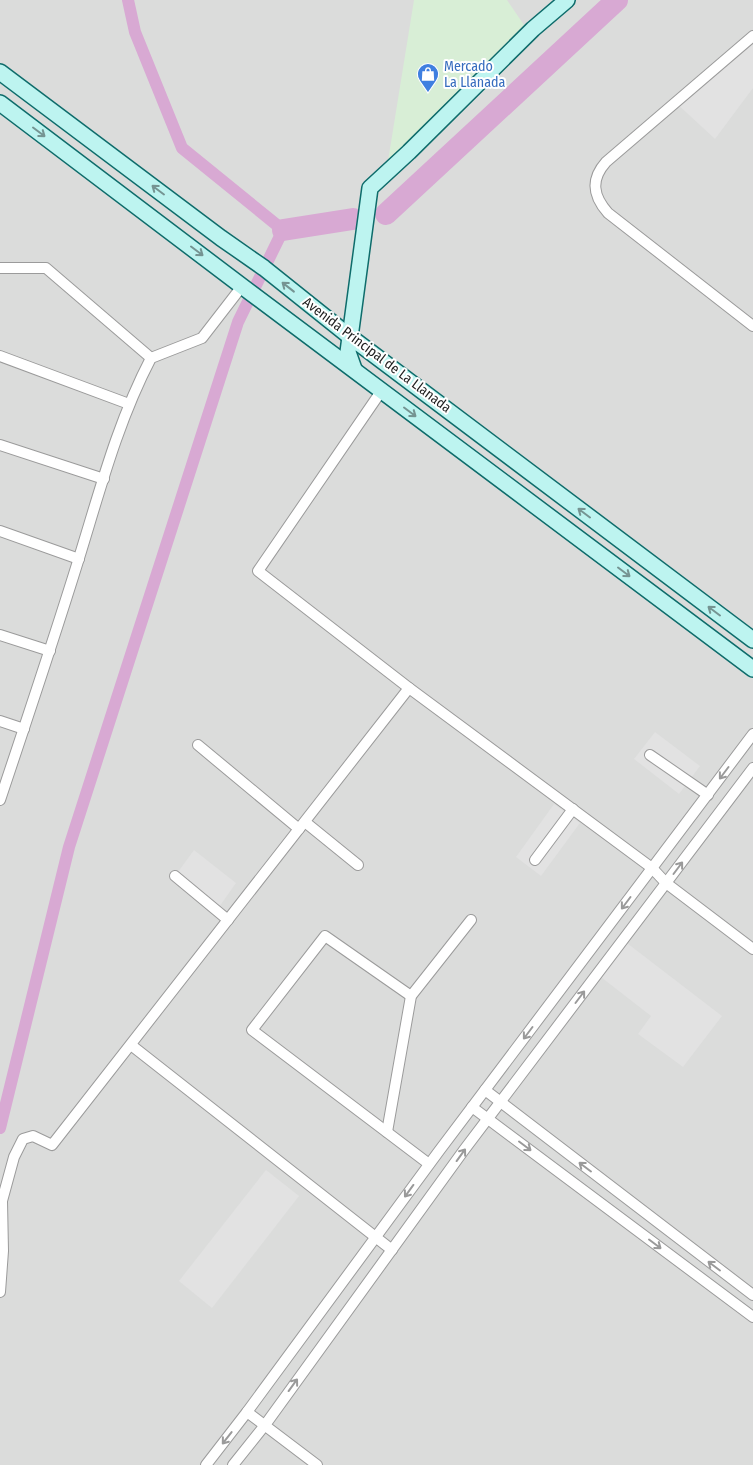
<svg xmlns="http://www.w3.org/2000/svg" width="753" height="1465" font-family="'Fira Sans Condensed',sans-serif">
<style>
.residential{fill:#dbdcdb}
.commercial{fill:#d8eed6}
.parking{fill:#e2e2e2}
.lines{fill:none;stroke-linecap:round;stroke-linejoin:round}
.canal{stroke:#d8a9d3;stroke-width:12}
.river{stroke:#d8a9d3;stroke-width:22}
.street-casing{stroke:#9b9b9b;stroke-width:12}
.secondary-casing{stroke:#0e6c6b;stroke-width:18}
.street{stroke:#fff;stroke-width:10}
.secondary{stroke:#bdf4f0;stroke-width:15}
.oneway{stroke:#759492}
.oneway2{stroke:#9a9a9a}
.labels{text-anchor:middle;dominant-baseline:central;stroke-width:4;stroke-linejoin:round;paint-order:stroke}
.shop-label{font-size:14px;fill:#366cbe;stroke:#fff;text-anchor:start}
.street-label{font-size:14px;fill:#1e1e1e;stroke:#fff}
</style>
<rect width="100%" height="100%" fill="#e5eeea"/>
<!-- residential -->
<rect class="residential" x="0" y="0" width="753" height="1465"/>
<!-- commercial -->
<polygon class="commercial" points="414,0 507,0 524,25 388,161"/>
<!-- parking -->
<g class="parking">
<polygon points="753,36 753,88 715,139 675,102"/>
<polygon points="655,732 700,766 679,794 634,759"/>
<polygon points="554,804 580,823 541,876 516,857"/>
<polygon points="194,850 236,883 217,910 175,876"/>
<polygon points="623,940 722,1016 683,1067 638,1034 651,1016 597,974"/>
<polygon points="266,1170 299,1196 212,1308 179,1281"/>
</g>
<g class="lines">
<!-- canal -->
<polyline class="canal" points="0,1128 69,847 238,322 283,230 182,148 135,32 128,0"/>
<!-- river -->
<g class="river">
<polyline points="386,214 617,0"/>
<polyline points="283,230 353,219"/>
</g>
<!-- street casing -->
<g class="street-casing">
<g id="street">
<path d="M753,36l-147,126c-16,18 -13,34 2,51l145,113"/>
<polyline points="0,268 46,268 151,358"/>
<polyline points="0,356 129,404"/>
<polyline points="382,390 258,571 409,688 652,868 666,883 753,949"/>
<polyline points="0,445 104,479"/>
<polyline points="0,531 79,559"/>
<polyline points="0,635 50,651"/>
<polyline points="0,721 24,729"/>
<polyline points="198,745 299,829"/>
<polyline points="650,755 708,795"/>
<path d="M0,800c27,-81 54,-161 79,-242 21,-68 39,-137 72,-200l51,-20 41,-53"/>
<polyline points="305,822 358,865"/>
<polyline points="535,860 573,809"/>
<polyline points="175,876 228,920"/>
<polyline points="411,996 325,936 252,1030 429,1164"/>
<polyline points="131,1045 392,1250"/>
<polyline points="485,1090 753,1295"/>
<polyline points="472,1107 753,1317"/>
<polyline points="387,1132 411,996 471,920"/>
<polyline points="0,1292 3,1251 2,1201 14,1157 23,1139 33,1136 52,1145 409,688"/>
<polyline points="247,1412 317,1465"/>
<polyline points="206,1465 247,1412 439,1151 753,734"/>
<polyline points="233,1465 265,1425 464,1150 753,768"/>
</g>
</g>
<!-- secondary casing -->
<g class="secondary-casing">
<g id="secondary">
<polyline points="0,72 221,238 264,268 349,336 753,640"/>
<polyline points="0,103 251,293 753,669"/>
<polyline points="354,369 348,352 370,188 409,152 533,29 567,0"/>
</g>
</g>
<!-- street -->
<use href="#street" class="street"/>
<!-- secondary -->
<use href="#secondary" class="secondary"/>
</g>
<!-- one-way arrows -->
<defs><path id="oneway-shaft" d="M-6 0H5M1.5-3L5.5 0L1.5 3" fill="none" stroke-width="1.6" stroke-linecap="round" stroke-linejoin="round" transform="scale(1.25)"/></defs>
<g class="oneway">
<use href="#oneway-shaft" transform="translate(39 132) rotate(37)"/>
<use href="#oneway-shaft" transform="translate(158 190) rotate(-143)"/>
<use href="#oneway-shaft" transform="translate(197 251) rotate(37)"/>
<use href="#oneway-shaft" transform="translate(288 287) rotate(-142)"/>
<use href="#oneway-shaft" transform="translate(410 412) rotate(37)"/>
<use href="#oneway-shaft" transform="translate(584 513) rotate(-143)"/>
<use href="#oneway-shaft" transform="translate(624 572) rotate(37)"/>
<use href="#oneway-shaft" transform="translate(714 611) rotate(-143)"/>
</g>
<g class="oneway2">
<use href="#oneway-shaft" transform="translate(724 773) rotate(127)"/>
<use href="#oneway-shaft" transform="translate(678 868) rotate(-53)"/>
<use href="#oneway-shaft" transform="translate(626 903) rotate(127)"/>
<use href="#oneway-shaft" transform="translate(580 997) rotate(-53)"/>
<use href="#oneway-shaft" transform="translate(528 1033) rotate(127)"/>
<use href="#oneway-shaft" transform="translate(525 1146) rotate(37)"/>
<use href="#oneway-shaft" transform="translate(461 1155) rotate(-54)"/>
<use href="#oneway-shaft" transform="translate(585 1167) rotate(-143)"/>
<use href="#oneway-shaft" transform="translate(409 1191) rotate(126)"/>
<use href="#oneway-shaft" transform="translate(655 1244) rotate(37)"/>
<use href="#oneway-shaft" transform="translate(714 1266) rotate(-143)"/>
<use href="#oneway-shaft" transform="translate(293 1385) rotate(-54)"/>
<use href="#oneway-shaft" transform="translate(227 1438) rotate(128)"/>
</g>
<!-- icons -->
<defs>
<g id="shop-pin" transform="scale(1.125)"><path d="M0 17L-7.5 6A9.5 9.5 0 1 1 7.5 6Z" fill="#3f7fe0" stroke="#fff"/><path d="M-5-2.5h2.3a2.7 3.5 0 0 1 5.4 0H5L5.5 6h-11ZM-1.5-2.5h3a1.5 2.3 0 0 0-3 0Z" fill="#fff"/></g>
</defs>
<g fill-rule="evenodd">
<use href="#shop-pin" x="428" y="74"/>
</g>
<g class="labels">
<!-- shop labels -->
<g class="shop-label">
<text x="444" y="66">Mercado<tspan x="444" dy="16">La Llanada</tspan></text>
</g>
<!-- street labels -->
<g class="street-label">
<text transform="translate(377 355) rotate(37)">Avenida Principal de La Llanada</text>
</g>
</g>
</svg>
